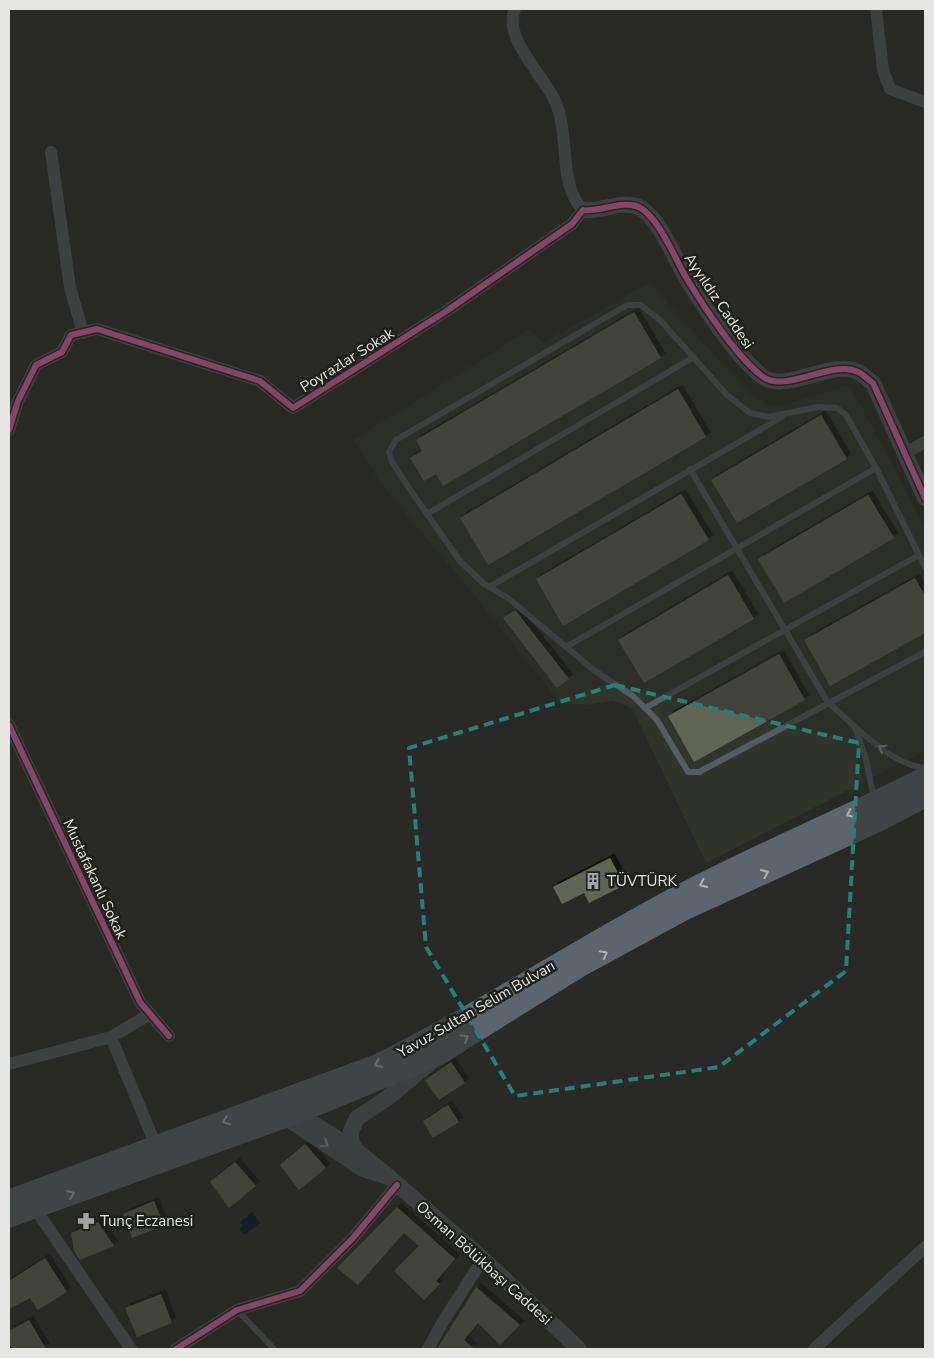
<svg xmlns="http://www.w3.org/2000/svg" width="934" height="1358" font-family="'Nunito Sans',sans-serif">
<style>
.built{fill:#30342b}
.water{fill:#041029}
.building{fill:#606556;filter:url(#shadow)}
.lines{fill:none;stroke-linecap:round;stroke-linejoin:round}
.service{stroke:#555b62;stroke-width:6}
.minor{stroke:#555b62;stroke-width:12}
.tertiary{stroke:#555b62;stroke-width:16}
.primary{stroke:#5c656d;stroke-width:21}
.cycleway-casing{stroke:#1f211d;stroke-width:9}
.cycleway{stroke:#f766af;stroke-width:6}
.oneway{stroke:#9da0a2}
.oneway2{stroke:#aeb2b4}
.marked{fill:none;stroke:#24817a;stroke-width:4;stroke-dasharray:10 6;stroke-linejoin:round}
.labels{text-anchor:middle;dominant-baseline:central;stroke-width:5;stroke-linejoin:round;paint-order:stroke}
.street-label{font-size:15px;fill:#e5e6e3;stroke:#1f211d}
.poi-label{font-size:15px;fill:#e5e6e3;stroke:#1f211d;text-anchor:start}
</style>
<defs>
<filter id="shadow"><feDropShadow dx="4.5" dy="-4.5" stdDeviation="0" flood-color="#0009"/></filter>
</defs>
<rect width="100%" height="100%" fill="#292a27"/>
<!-- built -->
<polygon class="built" points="649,283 748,392 770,406 786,404 850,385 925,528 925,751 706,863 632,708 612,701 587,705 559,701 466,585 382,486 354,440 530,329 543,343"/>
<!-- water -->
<polygon class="water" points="252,1212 260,1223 244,1235 239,1229 243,1226 240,1222"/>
<!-- building -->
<g class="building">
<polygon points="634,312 661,358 443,486 436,474 424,481 410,458 422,451 416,440"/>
<polygon points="678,389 706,437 488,565 460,518"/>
<polygon points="821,415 847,459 737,523 711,480"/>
<polygon points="681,494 709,540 563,626 536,579"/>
<polygon points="868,495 894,538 784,603 758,559"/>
<polygon points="728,575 754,619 644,683 618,640"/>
<polygon points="915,578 925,596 925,633 830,686 804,640"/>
<polygon points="515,610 569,679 557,688 503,618"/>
<polygon points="779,654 805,700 694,762 668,716"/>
<polygon points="610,858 622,880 619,881 621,887 589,903 584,893 562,904 553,887"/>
<polygon points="451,1062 465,1083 439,1100 425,1080"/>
<polygon points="448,1105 459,1122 433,1138 423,1121"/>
<polygon points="305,1144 326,1168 299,1190 280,1165"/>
<polygon points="235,1162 256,1186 229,1208 210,1182"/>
<polygon points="154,1201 164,1225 132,1238 123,1214"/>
<polygon points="397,1207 455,1259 436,1281 440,1284 424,1300 394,1271 419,1246 404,1233 358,1285 337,1268"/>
<polygon points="98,1222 114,1246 80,1260 74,1251 71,1233"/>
<polygon points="45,1258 67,1292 38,1310 30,1298 9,1309 9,1281"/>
<polygon points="476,1287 520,1325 500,1345 478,1323 464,1340 474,1349 437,1349"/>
<polygon points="161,1294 172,1323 137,1337 125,1308"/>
<polygon points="29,1320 46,1349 12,1349 9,1343 9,1331"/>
</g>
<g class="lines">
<!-- service -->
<g class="service">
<polyline points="690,469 827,701 855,727"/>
<polyline points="427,514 694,357"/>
<polyline points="925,567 876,468 846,415 837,408 818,407 769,417 750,413 727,395 661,321 641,305 627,305 396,440 389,452 392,462 411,491 460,561 484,584 508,598 595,671 633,696 657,720 688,772 699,772 925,652"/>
<polyline points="489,587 782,417"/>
<polyline points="566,647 876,468"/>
<polyline points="645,708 919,555"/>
<path d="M874,799l-8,-40 -11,-32c20,17 43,38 70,41"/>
<polyline points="237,1310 274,1349"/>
</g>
<!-- minor -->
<g class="minor">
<polyline points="876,9 883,70 890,89 925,102"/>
<polyline points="51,152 70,287 83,333"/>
<path d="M9,430l9,-29 18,-36 26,-13 9,-17 26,-6 163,52 33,27 152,-96 127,-88 11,-14c-26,-27 -12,-73 -28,-109 -11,-25 -53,-64 -40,-92"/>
<polyline points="905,453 925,442"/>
<polyline points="9,725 140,1002 169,1036"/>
<polyline points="111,1037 156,1146"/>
<polyline points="9,1064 111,1037 150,1014"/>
<polyline points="34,1207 131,1349"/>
<polyline points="176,1349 237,1310 300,1291 353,1238 397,1185"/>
<polyline points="428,1349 442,1323 483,1259"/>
<polyline points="814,1349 925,1247"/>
</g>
<!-- tertiary -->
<g class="tertiary">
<path d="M583,210c18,2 35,-9 53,-4 21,6 40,55 51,73 16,27 53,83 78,99 23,14 68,-19 93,-6 5,2 10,8 15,11l52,115"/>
<polyline points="285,1117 363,1169 389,1177 357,1151 311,1122 300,1112"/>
<polyline points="357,1151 351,1141 351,1131 357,1118 386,1099 430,1063"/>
<polyline points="389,1177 483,1259 579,1349"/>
</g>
<!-- primary -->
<g class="primary">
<path d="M9,1200l370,-136c102,-51 197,-114 297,-167 81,-43 167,-78 249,-120"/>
<polyline points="9,1217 300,1112 438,1055 579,967 684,910 879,821 925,797"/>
</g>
<!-- cycleway casing -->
<g class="cycleway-casing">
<g id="cycleway">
<path d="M9,430l9,-29 18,-36 26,-13 9,-17 26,-6 163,52 33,27 152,-96 127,-88 11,-14c18,2 35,-9 53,-4 21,6 40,55 51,73 16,27 53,83 78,99 23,14 68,-19 93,-6 5,2 10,8 15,11l52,115"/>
<polyline points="9,725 140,1002 169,1036"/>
<polyline points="176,1349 237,1310 300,1291 353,1238 397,1185"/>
</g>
</g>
<!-- cycleway -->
<use href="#cycleway" class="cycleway"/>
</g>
<!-- one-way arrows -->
<defs><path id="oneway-chevron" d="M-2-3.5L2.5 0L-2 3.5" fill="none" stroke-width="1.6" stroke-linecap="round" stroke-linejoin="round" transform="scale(1.25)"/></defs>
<g class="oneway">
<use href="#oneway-chevron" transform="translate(882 748) rotate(-147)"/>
<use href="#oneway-chevron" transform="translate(325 1144) rotate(33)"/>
</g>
<g class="oneway2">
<use href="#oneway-chevron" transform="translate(850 814) rotate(155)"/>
<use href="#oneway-chevron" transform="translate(765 873) rotate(-25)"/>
<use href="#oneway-chevron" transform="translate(703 884) rotate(155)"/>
<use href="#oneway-chevron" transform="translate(604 954) rotate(-28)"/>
<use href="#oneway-chevron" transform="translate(465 1038) rotate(-32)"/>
<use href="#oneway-chevron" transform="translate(378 1064) rotate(156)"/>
<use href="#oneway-chevron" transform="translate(226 1121) rotate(160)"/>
<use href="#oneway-chevron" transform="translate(71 1194) rotate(-20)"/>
</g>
<!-- marked area -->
<path d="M0 0H934V1358H0ZM615,685l244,58 -13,228 -127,96 -204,29 -89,-149 -17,-199z" fill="#292a27" fill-opacity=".55" fill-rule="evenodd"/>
<path class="marked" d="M615,685l244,58 -13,228 -127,96 -204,29 -89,-149 -17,-199z"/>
<!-- icons -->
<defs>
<g id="building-bare" transform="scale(1.35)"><path d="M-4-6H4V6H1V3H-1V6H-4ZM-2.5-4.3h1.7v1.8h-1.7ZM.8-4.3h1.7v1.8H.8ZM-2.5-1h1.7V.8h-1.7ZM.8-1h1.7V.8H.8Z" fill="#a3a4a1" stroke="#1f211d" stroke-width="2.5" paint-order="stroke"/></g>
<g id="pharmacy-bare" transform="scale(1.35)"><path d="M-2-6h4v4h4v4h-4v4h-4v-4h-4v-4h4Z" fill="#a3a4a1" stroke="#1f211d" stroke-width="2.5" paint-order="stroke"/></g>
</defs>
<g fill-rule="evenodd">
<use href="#building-bare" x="593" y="881"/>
<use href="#pharmacy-bare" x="86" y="1221"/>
</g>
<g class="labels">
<!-- street labels -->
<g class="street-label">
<text transform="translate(719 301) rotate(56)">Ayyıldız Caddesi</text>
<text transform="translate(347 360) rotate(-32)">Poyrazlar Sokak</text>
<text transform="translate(95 879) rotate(65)">Mustafakanlı Sokak</text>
<text transform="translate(476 1009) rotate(-30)">Yavuz Sultan Selim Bulvarı</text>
<text transform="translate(484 1263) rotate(42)">Osman Bölükbaşı Caddesi</text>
</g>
<!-- poi labels -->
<g class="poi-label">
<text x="607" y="881">TÜVTÜRK</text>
<text x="100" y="1221">Tunç Eczanesi</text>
</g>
</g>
<!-- border -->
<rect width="934" height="1358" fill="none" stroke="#e5e6e3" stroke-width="20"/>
</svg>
